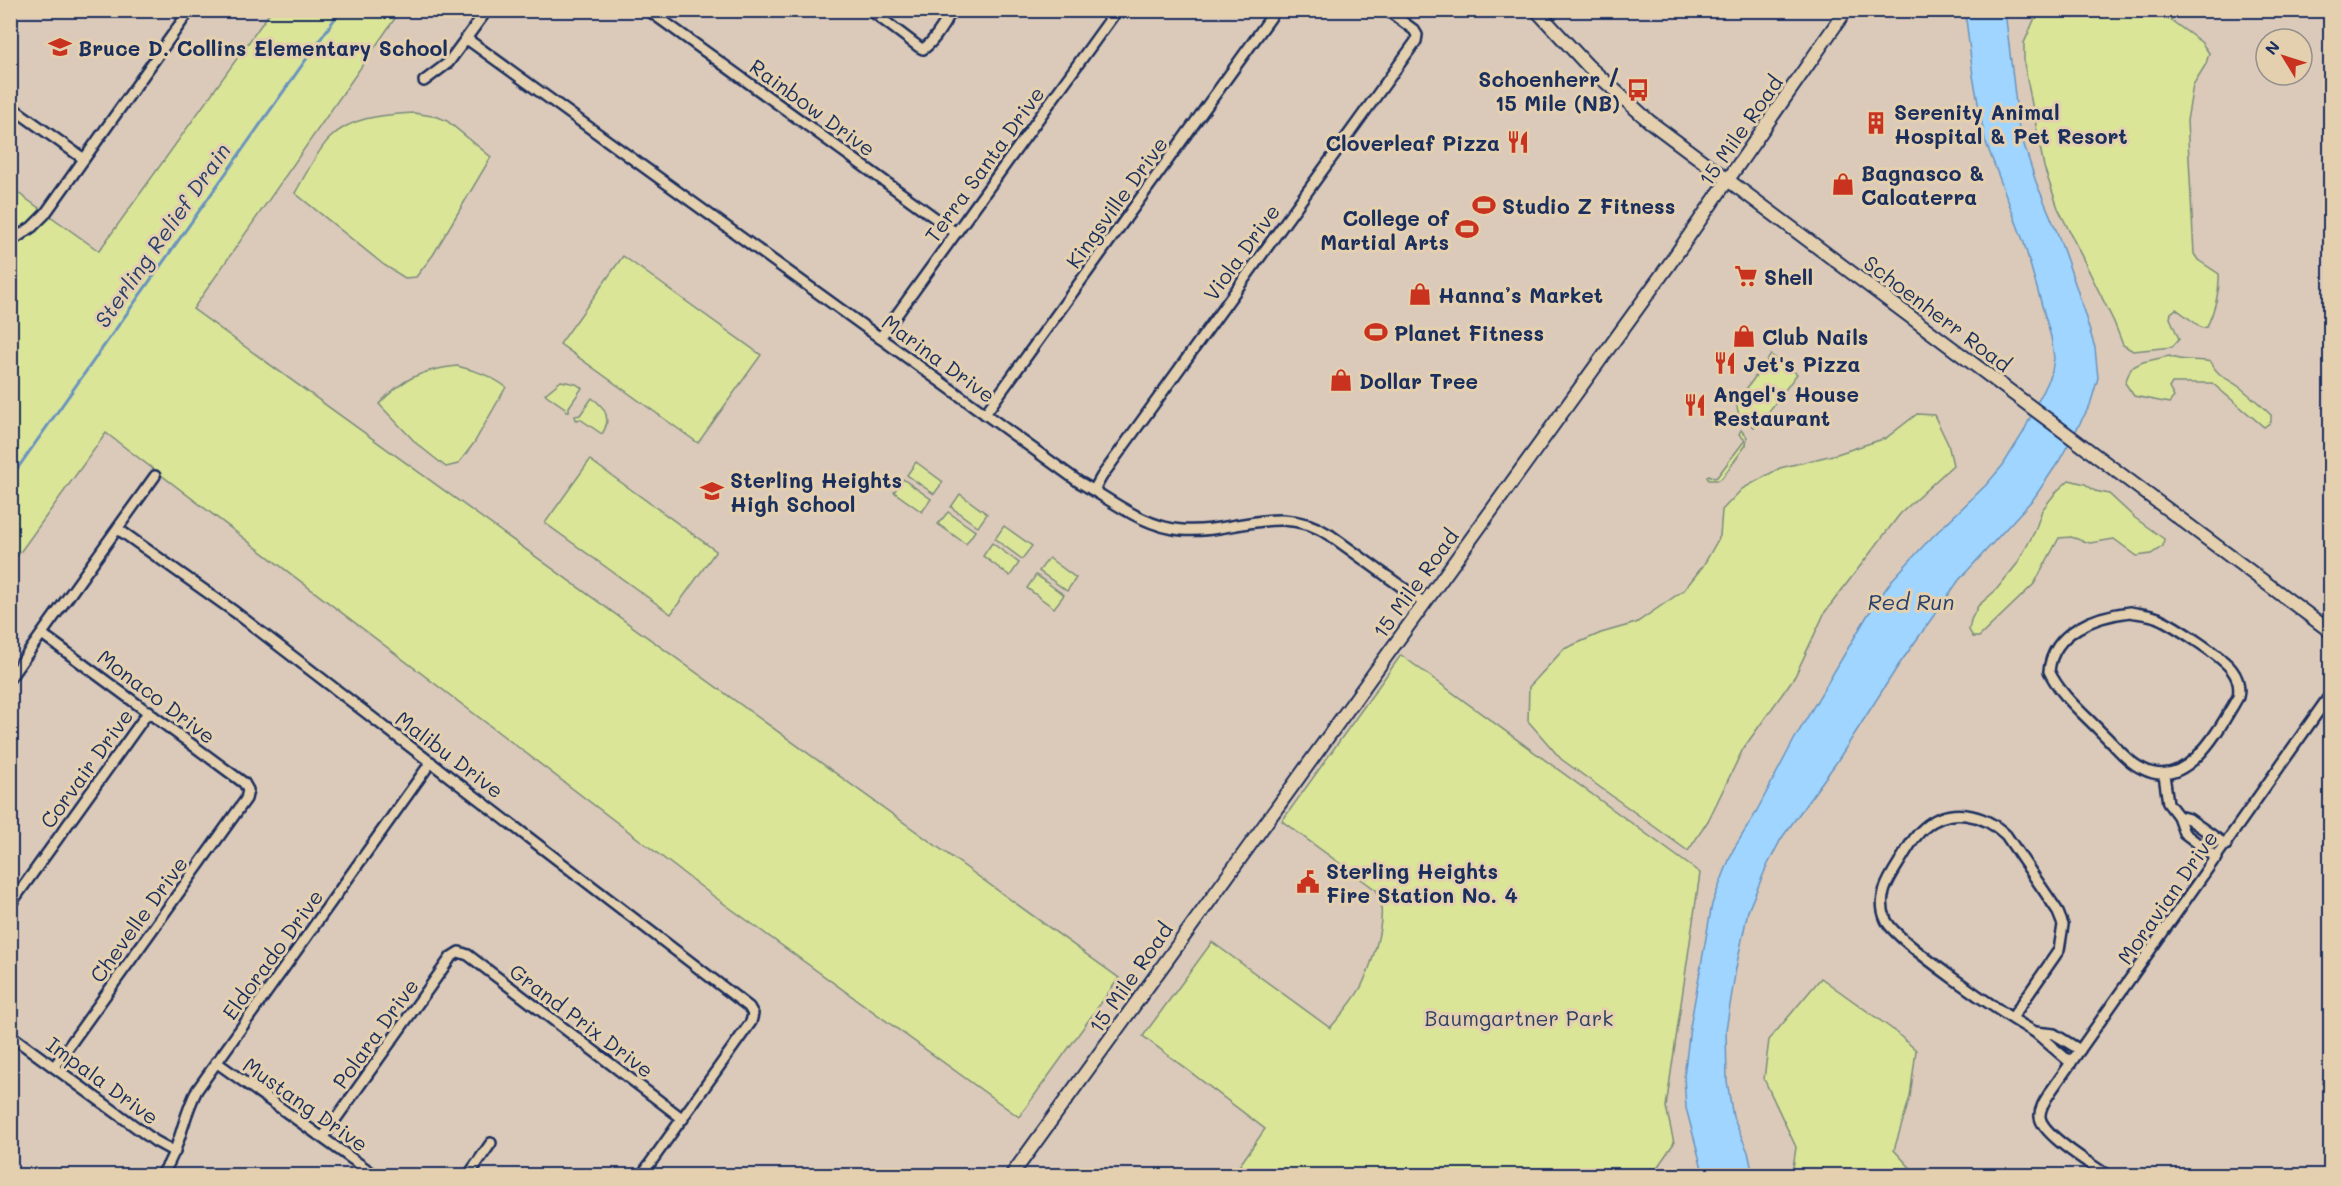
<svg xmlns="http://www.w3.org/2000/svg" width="2341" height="1186" font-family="Mali,sans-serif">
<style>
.green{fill:#dae598;stroke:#7a8a7b;stroke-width:1.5}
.water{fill:#9fd5fe;stroke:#6a93be;stroke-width:1.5}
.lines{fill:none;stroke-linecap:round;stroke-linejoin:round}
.stream{stroke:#6a93be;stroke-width:3}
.street-casing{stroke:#1b2f5e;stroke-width:14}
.secondary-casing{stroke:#1b2f5e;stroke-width:16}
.street{stroke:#e4d0ae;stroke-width:9}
.secondary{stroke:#e4d0ae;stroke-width:12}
.labels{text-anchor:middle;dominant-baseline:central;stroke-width:6;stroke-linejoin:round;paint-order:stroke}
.poi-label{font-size:21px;font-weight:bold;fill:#1b2f5e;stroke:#e4d0ae;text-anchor:start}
.street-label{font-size:21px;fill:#1b2f5e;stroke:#e4d0ae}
.park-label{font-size:21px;fill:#2e4164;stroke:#e4d0ae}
.water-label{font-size:22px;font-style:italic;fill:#28406e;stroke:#e4d0ae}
</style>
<rect width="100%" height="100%" fill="#dbcab9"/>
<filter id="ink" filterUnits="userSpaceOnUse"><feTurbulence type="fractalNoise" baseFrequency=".0167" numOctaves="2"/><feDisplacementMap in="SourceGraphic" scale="12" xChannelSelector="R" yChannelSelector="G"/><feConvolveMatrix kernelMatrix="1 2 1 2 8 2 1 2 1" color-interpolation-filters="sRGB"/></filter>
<g filter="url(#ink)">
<!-- green -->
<g class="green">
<polygon points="271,11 400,11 193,309 1119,978 1019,1117 712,895 106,433 11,565 10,377 18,367 10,361 11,188 99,251"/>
<path d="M2038,11h120l43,31 8,11 -3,11 -13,21 -6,36 7,133 4,6 21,14c1,17 -5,37 -12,53l-5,1 -26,-19 -5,4 -1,5 9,21 -7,8 -39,4 -10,-6 -9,-23 -56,-114 -14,-41 -20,-104v-20z"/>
<path d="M414,113l24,4 9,4 44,36 -58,98 -17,22 -11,1 -21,-13 -89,-72c9,-15 23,-44 35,-55 22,-22 55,-23 84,-25z"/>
<polygon points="623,256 761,355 698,443 560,344"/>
<polygon points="1771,355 1797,374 1761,422 1754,427 1739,415 1736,403"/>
<path d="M2169,356c14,7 27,2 42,6 6,15 19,17 31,27 10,8 20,17 29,26v7l-7,5 -52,-44h-40l-3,5 5,9 -5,6 -35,-7 -9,-13 6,-15 12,-6z"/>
<path d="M457,366c19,5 33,9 49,21l-32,56 -16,21 -12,3 -29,-23 -38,-40c24,-26 43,-34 78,-38z"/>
<polygon points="561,381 576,384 582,388 569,407 569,412 566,412 565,408 545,394"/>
<path d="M592,398c13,9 20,21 10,36l-22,-15 -4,1 -1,-4 5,-1z"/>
<polygon points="1917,414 1934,415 1948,444 1953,465 1900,514 1825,612 1795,676 1743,749 1708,821 1688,851 1561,759 1528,721 1529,687 1564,649 1601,633 1636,623 1684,590 1703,566 1720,536 1722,510 1742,489 1780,468 1837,454 1886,438"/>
<polygon points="1741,430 1747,437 1746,445 1722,478 1719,480 1709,480 1707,477 1709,475 1714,478 1717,477 1745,440 1739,434"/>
<polygon points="590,460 716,551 671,614 545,523"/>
<polygon points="916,462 943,482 934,494 907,475"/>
<polygon points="903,479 931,499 922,512 894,492"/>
<polygon points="2069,480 2085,484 2095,491 2109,494 2135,518 2164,539 2163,546 2151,554 2137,556 2114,539 2090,543 2071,537 2059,538 2034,584 1979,637 1973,637 1969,630 1971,620 1978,606 1996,590 2017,564 2035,531 2042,510 2057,491"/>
<polygon points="960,494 987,514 978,527 951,507"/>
<polygon points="948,512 975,531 966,544 938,524"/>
<polygon points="1004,526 1032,546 1022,559 995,539"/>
<polygon points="992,543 1019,563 1010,576 983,556"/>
<polygon points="1049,558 1076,578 1067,591 1039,571"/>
<polygon points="1036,575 1064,595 1054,608 1027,588"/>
<path d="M1401,655l299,218 -34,234 8,36 -22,32h-419l32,-46 -122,-93 69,-94 118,86c11,-13 26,-29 33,-45 10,-22 27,-72 13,-93l-94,-69z"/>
<polygon points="1821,978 1892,1029 1916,1050 1910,1097 1894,1150 1917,1175 1792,1175 1796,1147 1764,1079 1769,1040"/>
</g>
<!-- water -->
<polygon class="water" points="1965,11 2005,11 2019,129 2036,182 2057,232 2077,289 2095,348 2098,378 2090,405 2059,461 2034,498 1959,580 1898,666 1836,763 1781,839 1766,868 1748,911 1736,968 1726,1030 1727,1081 1733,1117 1748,1152 1753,1175 1704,1176 1686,1108 1684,1077 1690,1027 1712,904 1733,850 1754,816 1795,738 1867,616 1892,580 1927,542 1986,485 2003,465 2023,433 2052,371 2054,358 2051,337 2024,243 1985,140 1973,76"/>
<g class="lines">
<!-- stream -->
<polyline class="stream" points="10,479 341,10"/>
<!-- street casing -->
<g class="street-casing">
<g id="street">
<polyline points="648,10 956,233"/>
<path d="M870,10l49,37 4,2c11,-6 22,-28 30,-39"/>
<path d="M467,39l612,443c33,18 64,45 103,48 54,4 96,-28 148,5l94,68"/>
<polyline points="424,81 448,63 487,10"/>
<polyline points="10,106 84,159"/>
<polyline points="10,242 32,227 45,214 190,10"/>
<polyline points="880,338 1117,10"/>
<polyline points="985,414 1276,10"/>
<polyline points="1094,490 1102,476 1416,41 1417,35 1414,30 1387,10"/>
<polyline points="118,529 235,612 749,1007 753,1014 751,1022 641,1176"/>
<path d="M2130,612c9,2 19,2 28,6 16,7 65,39 74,52 6,8 8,18 6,27 -19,32 -51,95 -95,72 -16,-7 -29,-25 -41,-36 -19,-20 -41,-37 -53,-62 4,-40 47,-55 81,-59z"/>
<polyline points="42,634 244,783 248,790 246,799 54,1067"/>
<polyline points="10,678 155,476"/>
<polyline points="2164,775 2168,803 2178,816"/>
<polyline points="2217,858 2184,833 2178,816 2189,819 2226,845"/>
<polyline points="10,905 149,711"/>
<path d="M2012,1018l47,-68 4,-25 -6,-15 -51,-75c-23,-22 -57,-29 -82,-7 -11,9 -17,22 -24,33 -12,19 -24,37 -14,59 9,21 123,99 149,112"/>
<polyline points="10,1035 155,1141 175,1152"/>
<polyline points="216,1062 376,1176"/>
<polyline points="2071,1063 2035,1032 2054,1034 2080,1050"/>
<polyline points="323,1137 451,957 459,952 468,955 683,1119"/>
<path d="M161,1176c21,-30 20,-56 36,-86l234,-328"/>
<polyline points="468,1176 491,1143"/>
<path d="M2108,1176c-15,-11 -66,-41 -68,-59 -1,-9 6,-18 11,-26l279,-396"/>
</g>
</g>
<!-- secondary casing -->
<g class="secondary-casing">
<g id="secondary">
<polyline points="1536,10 1588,66 1649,121 2330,631"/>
<polyline points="1011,1176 1668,266 1846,10"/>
</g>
</g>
<!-- street -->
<use href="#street" class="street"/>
<!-- secondary -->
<use href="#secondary" class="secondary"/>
</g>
</g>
<!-- icons -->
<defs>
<g id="school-bare" transform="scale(1.8)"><path d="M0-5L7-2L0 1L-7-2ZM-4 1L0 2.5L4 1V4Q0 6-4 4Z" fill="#c8321e" stroke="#e4d0ae" stroke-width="2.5" paint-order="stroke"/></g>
<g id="bus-bare" transform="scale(1.8)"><path d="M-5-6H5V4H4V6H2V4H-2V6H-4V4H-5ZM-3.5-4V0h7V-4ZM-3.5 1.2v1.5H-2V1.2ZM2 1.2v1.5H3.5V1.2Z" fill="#c8321e" stroke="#e4d0ae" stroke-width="2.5" paint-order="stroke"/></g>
<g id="building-bare" transform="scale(1.8)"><path d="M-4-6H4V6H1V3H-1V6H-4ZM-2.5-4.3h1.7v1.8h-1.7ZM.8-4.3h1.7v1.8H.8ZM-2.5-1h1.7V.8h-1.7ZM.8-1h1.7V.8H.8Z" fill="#c8321e" stroke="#e4d0ae" stroke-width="2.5" paint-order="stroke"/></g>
<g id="restaurant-bare" transform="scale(1.8)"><path d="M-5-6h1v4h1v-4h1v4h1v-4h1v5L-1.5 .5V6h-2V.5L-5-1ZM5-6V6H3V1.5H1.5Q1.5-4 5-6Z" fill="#c8321e" stroke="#e4d0ae" stroke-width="2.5" paint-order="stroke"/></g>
<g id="shop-bare" transform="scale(1.8)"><path d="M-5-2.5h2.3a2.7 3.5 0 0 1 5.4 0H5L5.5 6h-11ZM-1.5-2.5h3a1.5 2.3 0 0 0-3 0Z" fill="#c8321e" stroke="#e4d0ae" stroke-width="2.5" paint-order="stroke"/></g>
<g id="stadium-bare" transform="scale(1.8)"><path d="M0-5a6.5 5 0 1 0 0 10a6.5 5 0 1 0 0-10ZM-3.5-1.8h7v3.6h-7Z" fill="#c8321e" stroke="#e4d0ae" stroke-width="2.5" paint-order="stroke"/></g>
<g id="supermarket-bare" transform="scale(1.8)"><path d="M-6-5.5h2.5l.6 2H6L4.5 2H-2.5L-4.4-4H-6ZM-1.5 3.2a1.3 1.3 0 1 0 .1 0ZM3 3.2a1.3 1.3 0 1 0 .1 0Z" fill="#c8321e" stroke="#e4d0ae" stroke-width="2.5" paint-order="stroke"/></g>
<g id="civic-bare" transform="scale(1.8)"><path d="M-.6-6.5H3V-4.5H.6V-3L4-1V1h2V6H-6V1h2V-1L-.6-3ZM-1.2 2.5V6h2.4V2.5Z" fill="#c8321e" stroke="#e4d0ae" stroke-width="2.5" paint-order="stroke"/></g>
</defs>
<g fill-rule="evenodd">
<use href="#school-bare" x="60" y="47"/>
<use href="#bus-bare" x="1638" y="90"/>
<use href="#building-bare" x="1876" y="123"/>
<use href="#restaurant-bare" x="1518" y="142"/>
<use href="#shop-bare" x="1843" y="184"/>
<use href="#stadium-bare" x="1484" y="205"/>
<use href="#stadium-bare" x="1467" y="229"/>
<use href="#supermarket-bare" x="1746" y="276"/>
<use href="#shop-bare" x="1420" y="294"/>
<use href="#stadium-bare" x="1376" y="332"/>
<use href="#shop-bare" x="1744" y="336"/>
<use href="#restaurant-bare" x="1725" y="363"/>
<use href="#shop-bare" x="1341" y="380"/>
<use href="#restaurant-bare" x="1695" y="405"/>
<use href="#school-bare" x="712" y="491"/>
<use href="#civic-bare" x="1308" y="882"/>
</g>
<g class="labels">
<!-- poi labels -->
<g class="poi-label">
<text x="78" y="47">Bruce D. Collins Elementary School</text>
<text x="1620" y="78" text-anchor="end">Schoenherr /<tspan x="1620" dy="24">15 Mile (NB)</tspan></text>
<text x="1894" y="111">Serenity Animal<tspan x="1894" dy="24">Hospital &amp; Pet Resort</tspan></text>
<text x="1500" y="142" text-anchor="end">Cloverleaf Pizza</text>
<text x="1861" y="172">Bagnasco &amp;<tspan x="1861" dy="24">Calcaterra</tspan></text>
<text x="1502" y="205">Studio Z Fitness</text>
<text x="1449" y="217" text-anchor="end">College of<tspan x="1449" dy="24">Martial Arts</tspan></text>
<text x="1764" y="276">Shell</text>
<text x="1438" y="294">Hanna’s Market</text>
<text x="1394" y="332">Planet Fitness</text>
<text x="1762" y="336">Club Nails</text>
<text x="1743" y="363">Jet's Pizza</text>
<text x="1359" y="380">Dollar Tree</text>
<text x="1713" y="393">Angel's House<tspan x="1713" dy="24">Restaurant</tspan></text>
<text x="730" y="479">Sterling Heights<tspan x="730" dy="24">High School</tspan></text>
<text x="1326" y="870">Sterling Heights<tspan x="1326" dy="24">Fire Station No. 4</tspan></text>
</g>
<!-- street labels -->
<g class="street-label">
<text transform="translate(813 107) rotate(36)">Rainbow Drive</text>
<text transform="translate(1740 130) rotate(-55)">15 Mile Road</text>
<text transform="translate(984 164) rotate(-54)">Terra Santa Drive</text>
<text transform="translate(1116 202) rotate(-54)">Kingsville Drive</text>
<text transform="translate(1241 252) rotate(-54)">Viola Drive</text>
<text transform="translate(1938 313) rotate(37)">Schoenherr Road</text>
<text transform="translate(939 358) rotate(36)">Marina Drive</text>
<text transform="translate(1415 583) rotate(-54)">15 Mile Road</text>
<text transform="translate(157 696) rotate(37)">Monaco Drive</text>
<text transform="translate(450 754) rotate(37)">Malibu Drive</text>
<text transform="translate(86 768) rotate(-54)">Corvair Drive</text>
<text transform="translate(2167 897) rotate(-55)">Moravian Drive</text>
<text transform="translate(138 919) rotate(-54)">Chevelle Drive</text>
<text transform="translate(272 954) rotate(-54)">Eldorado Drive</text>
<text transform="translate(1130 977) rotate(-55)">15 Mile Road</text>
<text transform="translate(582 1020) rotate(37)">Grand Prix Drive</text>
<text transform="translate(375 1033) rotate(-54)">Polara Drive</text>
<text transform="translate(103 1080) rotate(36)">Impala Drive</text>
<text transform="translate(306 1104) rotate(35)">Mustang Drive</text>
</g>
<!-- park labels -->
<g class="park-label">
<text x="1519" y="1017">Baumgartner Park</text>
</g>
<!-- water labels -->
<g class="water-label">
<text transform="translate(162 235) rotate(-55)">Sterling Relief Drain</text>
<text x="1911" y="601">Red Run</text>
</g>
</g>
<!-- margin -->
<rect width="2341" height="1186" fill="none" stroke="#e4d0ae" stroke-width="36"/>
<rect x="18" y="18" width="2305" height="1150" fill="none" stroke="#1b2f5e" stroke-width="2" filter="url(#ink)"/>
<!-- north arrow -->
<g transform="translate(2284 57) rotate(308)"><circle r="28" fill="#e4d0ae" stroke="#94908e" stroke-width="1.5"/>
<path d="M0-4.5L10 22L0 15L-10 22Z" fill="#c8321e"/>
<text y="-9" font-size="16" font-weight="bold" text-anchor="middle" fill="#1b2f5e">N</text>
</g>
</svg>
